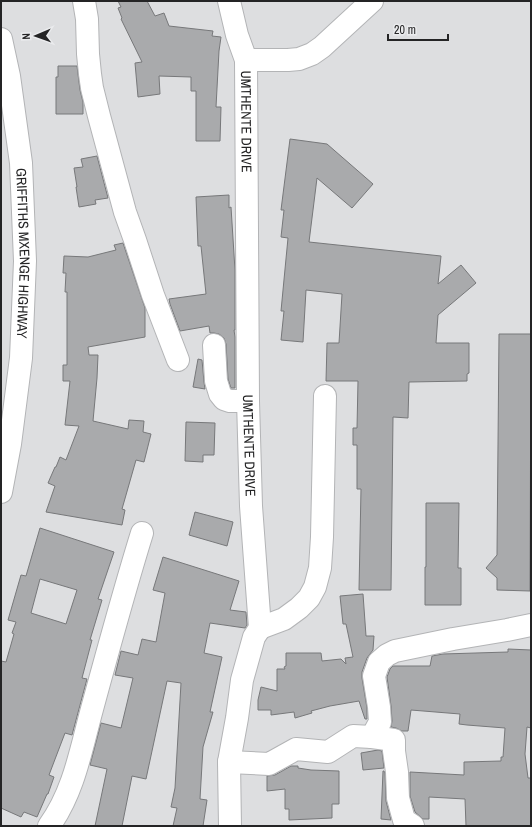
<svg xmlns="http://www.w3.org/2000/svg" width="532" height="827" font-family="'Archivo Narrow',sans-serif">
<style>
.building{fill:#a9aaac;stroke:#77787a;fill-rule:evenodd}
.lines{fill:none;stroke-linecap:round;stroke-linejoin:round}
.minor-casing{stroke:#b3b4b6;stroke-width:24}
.minor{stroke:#fff;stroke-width:22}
.labels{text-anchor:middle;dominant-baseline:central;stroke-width:3;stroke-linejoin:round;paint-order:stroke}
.street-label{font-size:14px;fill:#242425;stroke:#eaebed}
</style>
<rect width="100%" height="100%" fill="#dddee0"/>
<!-- building -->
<g class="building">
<polygon points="118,1 147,1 155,16 164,13 169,26 213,31 212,36 221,37 219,51 216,107 221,107 220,141 196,141 196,91 191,91 191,77 159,76 160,94 138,97 135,63 142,62 121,19 122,18 118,8 121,7"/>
<polygon points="58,66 77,66 80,90 83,102 83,114 56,114 56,77 58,77"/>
<polygon points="290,139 327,144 373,184 352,208 317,178 309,242 441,256 438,284 461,265 476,283 438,315 436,343 469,343 469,373 467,374 467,381 409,382 408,418 393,417 391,590 359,590 361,489 357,489 357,445 353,445 353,428 357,428 358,381 326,381 327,343 339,343 342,294 306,290 303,342 281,340 284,311 281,311 288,238 281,237 284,210 281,210"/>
<polygon points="97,156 108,198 95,200 96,204 79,207 76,187 77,187 74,168 83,167 81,159"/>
<polygon points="229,195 229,208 231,207 235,270 235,330 234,330 235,337 235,388 231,388 228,379 226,344 224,338 219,334 214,333 210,333 209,326 180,331 170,304 169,299 206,294 201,246 198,246 196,197"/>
<polygon points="123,243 145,308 145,337 88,347 89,355 98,355 97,378 93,421 128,429 129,420 144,421 143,432 151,434 144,462 136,460 122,509 125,510 122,525 46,512 55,486 48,483 55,467 56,467 60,457 66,460 79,426 65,425 70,381 63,381 63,365 67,365 67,292 65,292 66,273 63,273 64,256 88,257 116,250 114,245"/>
<polygon points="499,334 531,334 530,591 497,590 497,578 486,568 497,555"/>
<polygon points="198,359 202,360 204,382 205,389 193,387"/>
<polygon points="186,422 215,423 214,455 203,455 203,462 185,461"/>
<polygon points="426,503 459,503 458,568 461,568 461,605 425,605 425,567 426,567"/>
<polygon points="195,512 233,522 227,546 189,535"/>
<path d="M40,528l74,24 -16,47 4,1 -12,40h2l-10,38 5,1 -15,56 -7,-2 -16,42 5,2 -6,17h-1l-10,23 -13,-5 -3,5 -20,-9v-147l5,1 8,-28 -2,-1 4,-11 -8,-2 13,-45 5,1zM40,579l37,11 -11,34 -35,-11z"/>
<polygon points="163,557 239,581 230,610 246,612 247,625 245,628 210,623 204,653 222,657 210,712 213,712 203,747 200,799 207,800 203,826 173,826 177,808 171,807 175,788 181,683 167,681 146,779 132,776 122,826 95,826 107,769 90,765 101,723 121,728 133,678 115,675 121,651 138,655 142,639 156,642 165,593 153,590"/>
<polygon points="363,594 366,636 374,636 373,650 367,658 362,672 362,678 367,708 367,719 365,719 359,701 330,706 311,711 312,713 295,718 294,712 271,715 271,710 258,710 258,700 261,687 277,691 277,669 285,669 284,667 286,666 286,653 321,653 322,661 341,659 346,664 345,658 353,657 346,624 343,624 340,596"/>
<polygon points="508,649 531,650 531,728 527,727 525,754 528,778 531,778 531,826 466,826 465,799 429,797 429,819 423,819 415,812 410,796 410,772 464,775 464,762 501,761 501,757 503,757 505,728 467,725 459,724 460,714 411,710 408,731 402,731 396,728 391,727 392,721 391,706 387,677 390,669 393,666 430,666 432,656 443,654 508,652"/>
<polygon points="378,750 382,751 384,768 363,770 361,753"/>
<polygon points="291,766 298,766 298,768 311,770 339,771 339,804 332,804 332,818 289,820 289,809 285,809 285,789 267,791 267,776 275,775"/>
<polygon points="383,771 384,771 385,773 386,801 391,820 381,819"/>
</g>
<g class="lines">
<!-- minor casing -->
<g class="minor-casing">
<g id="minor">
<polyline points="84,1 87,19 88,54 90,74 92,88 99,116 125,212 135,240 153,295 178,360"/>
<path id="s1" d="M229,1l8,34 9,25 2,341 3,105 9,122 -6,9 -12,43 -5,38 -8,44 1,64"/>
<path id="s2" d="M1,39l8,37 12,87 4,98 -4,97 -11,86 -9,48"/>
<polyline points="246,60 288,60 299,59 312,54 322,47 372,1"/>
<polyline points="214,345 216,381 220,394 224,399 230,401 248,401"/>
<polyline points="260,628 284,619 299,608 309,598 315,587 320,568 322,537 325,396"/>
<polyline points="372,737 380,722 379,707 374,676 379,662 387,655 395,651 453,639 507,630 531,625"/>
<polyline points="229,762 269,764 296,749 328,752 353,736 372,737 394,740 394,751 397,772 398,798 404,820 413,826"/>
<path d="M49,826c25,-34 32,-77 43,-117 16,-59 32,-118 50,-176"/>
</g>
</g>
<!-- minor -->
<use href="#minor" class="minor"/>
</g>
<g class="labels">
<!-- street labels -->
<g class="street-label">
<text stroke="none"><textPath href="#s1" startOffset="123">UMTHENTE DRIVE</textPath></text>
<text stroke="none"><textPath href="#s2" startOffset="216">GRIFFITHS MXENGE HIGHWAY</textPath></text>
<text stroke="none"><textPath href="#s1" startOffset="447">UMTHENTE DRIVE</textPath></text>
</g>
</g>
<!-- border -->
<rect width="532" height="827" fill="none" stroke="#242425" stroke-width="4"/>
<!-- north arrow -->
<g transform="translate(36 36) rotate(268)" stroke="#eaebed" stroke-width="3" paint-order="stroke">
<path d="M0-3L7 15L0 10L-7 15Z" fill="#242425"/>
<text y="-6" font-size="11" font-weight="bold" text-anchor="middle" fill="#242425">N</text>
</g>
<!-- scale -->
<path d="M388 34v6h60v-6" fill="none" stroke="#242425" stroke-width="2"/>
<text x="394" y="34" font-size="12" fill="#242425" stroke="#eaebed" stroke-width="3" paint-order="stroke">20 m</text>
</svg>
